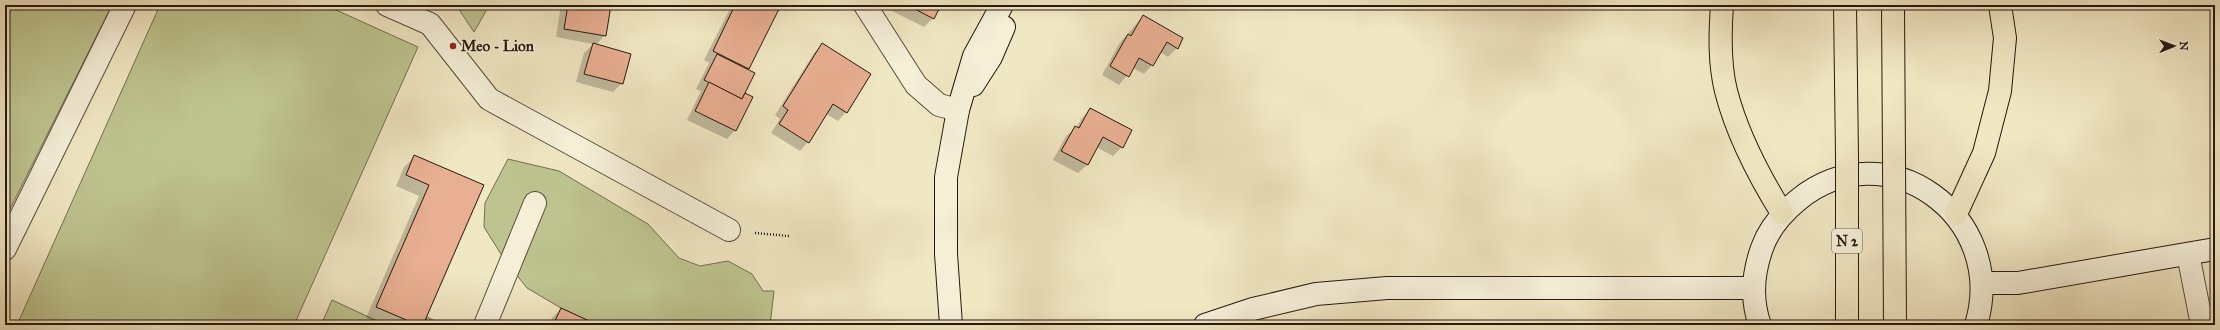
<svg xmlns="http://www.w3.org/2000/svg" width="2220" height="330" font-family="'IM FELL Great Primer',serif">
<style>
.green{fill:#bec490;stroke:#726e4e}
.shadow{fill:#0003}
.building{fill:#e9af92;stroke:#26180d}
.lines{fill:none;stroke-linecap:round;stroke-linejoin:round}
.street-casing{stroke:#584c3a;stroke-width:24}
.secondary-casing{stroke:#26180d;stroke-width:24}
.highway-casing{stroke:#26180d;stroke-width:24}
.path{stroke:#26180d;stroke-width:2.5;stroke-dasharray:1 2;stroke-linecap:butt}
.street{stroke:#f5efd8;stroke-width:22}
.secondary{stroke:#f5efd8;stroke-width:22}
.highway{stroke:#f0e7c3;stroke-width:22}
.highway-bridge-casing{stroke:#26180d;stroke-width:24;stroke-linecap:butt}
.highway-bridge{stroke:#f0e7c3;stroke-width:22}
.poi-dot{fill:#8f2418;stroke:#f5efd8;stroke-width:1.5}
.labels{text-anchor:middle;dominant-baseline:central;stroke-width:3;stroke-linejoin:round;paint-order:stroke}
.shield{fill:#f5efd8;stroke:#64584a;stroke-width:1}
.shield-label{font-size:14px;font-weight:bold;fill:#26180d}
.poi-label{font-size:15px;font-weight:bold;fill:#26180d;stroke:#f5efd8;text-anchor:start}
</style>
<rect width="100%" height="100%" fill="#f0e7c3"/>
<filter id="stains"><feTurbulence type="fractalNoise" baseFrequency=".005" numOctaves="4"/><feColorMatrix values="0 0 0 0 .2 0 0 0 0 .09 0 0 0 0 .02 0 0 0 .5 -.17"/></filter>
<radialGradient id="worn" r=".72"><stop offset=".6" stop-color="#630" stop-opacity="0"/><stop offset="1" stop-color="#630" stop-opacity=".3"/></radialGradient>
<!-- green -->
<g class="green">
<polygon points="5,5 112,5 5,219"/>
<polygon points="160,5 325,5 418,47 294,325 17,325"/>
<polygon points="456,5 487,5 486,11 474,32"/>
<polygon points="508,159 559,171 648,224 679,258 700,266 728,261 752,274 763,291 774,291 770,325 596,325 561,308 527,288 504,259 484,227 485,203"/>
<polygon points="332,300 386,325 321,325"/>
<polygon points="427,317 443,325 425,325"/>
</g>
<!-- shadow -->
<g class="shadow">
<polygon points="561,5 610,5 605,35 596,45 622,83 613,92 576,82 584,53 593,44 556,37"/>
<polygon points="732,5 780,5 748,70 735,130 727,139 687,120 701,91 696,89 709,63 704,60"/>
<polygon points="885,5 940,5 933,18 924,27 884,7"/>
<polygon points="1143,16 1177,48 1168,57 1160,52 1152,65 1144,74 1133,68 1119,85 1102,75 1119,44"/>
<polygon points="822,45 846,112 838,121 826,114 808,142 800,151 771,133 780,119 775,115 814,53"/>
<polygon points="1090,109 1122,147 1113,156 1096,147 1087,165 1078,173 1053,160 1066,136 1076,128 1082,118"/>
<polygon points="415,156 483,186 422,325 382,325 366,318 419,196 396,186 404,167"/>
<polygon points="561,309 595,325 549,325 552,318"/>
</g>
<!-- building -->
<g class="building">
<polygon points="568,5 611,5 606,36 564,29"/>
<polygon points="735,5 781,5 749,69 713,51"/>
<polygon points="907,5 941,5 934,19"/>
<polygon points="1143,15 1183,38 1178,49 1167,42 1153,66 1139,58 1129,77 1110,66 1128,34 1131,36"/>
<polygon points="593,43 631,54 623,84 584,74"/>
<polygon points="822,43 871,74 847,113 833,104 809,143 779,124 788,110 783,106"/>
<polygon points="717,54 755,73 742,99 704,80"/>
<polygon points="709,82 742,99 745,93 753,97 736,131 695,111"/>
<polygon points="1090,108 1132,130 1123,148 1103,137 1088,165 1061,151 1075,126 1079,128"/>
<polygon points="414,155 484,185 423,325 418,325 376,307 429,185 406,175"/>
<polygon points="561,308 596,324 596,325 553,325"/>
</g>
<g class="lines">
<!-- street casing -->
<g class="street-casing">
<g id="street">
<polyline points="387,5 430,24 489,99 729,230"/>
<polyline points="865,5 916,85 939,105 958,110"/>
<polyline points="5,249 125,5"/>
<polyline points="2188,254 2202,325"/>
<polyline points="485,325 535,203"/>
</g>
</g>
<!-- secondary casing -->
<g class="secondary-casing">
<g id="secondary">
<polyline points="973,85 991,57 1004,27"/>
<polyline points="1983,283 2018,283 2215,249"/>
<polyline points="951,325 946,254 946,177 958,110 974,56 1002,5"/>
<polyline points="1205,325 1253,309 1316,294 1387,288 1754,288"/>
<path d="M1760,325c-9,-25 -7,-52 2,-77 7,-20 19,-34 36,-48 88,-72 211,16 178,125"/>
</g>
</g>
<!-- highway casing -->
<g class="highway-casing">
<g id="highway">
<path d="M1722,5c-2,28 -3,58 4,86 11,43 33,85 56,122"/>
<polyline points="1845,5 1847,157"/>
<polyline points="1893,5 1894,159"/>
<polyline points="1956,214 1984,153 2000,91 2005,38 2000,5"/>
</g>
</g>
<!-- path -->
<polyline class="path" points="755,233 789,236"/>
<!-- street -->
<use href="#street" class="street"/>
<!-- secondary -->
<use href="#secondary" class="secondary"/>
<!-- highway -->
<use href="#highway" class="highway"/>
<!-- highway-bridge casing -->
<g class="highway-bridge-casing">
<g id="highway-bridge">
<polyline points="1847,157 1847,325"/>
<polyline points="1894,159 1895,325"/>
</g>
</g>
<!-- highway-bridge -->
<use href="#highway-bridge" class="highway-bridge"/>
</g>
<!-- markers -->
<circle class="poi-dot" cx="453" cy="46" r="4"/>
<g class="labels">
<!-- shield labels -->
<rect class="shield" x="1832" y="229" width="30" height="24" rx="3"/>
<g class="shield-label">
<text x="1847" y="241">N 2</text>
</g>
<!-- poi labels -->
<g class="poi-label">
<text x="461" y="46">Meo - Lion</text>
</g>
</g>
<!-- margin -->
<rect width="2220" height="330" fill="none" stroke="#f0e7c3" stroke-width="20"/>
<rect x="6" y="6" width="2208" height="318" fill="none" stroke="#26180d" stroke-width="2"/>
<rect x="10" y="10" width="2200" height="310" fill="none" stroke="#26180d"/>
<!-- north arrow -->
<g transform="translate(2174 46) rotate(89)" stroke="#f5efd8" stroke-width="3" paint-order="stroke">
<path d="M0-3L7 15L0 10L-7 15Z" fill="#26180d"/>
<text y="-6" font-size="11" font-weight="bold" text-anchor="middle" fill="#26180d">N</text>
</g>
<rect width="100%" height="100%" filter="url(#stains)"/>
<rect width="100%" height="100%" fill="url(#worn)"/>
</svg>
